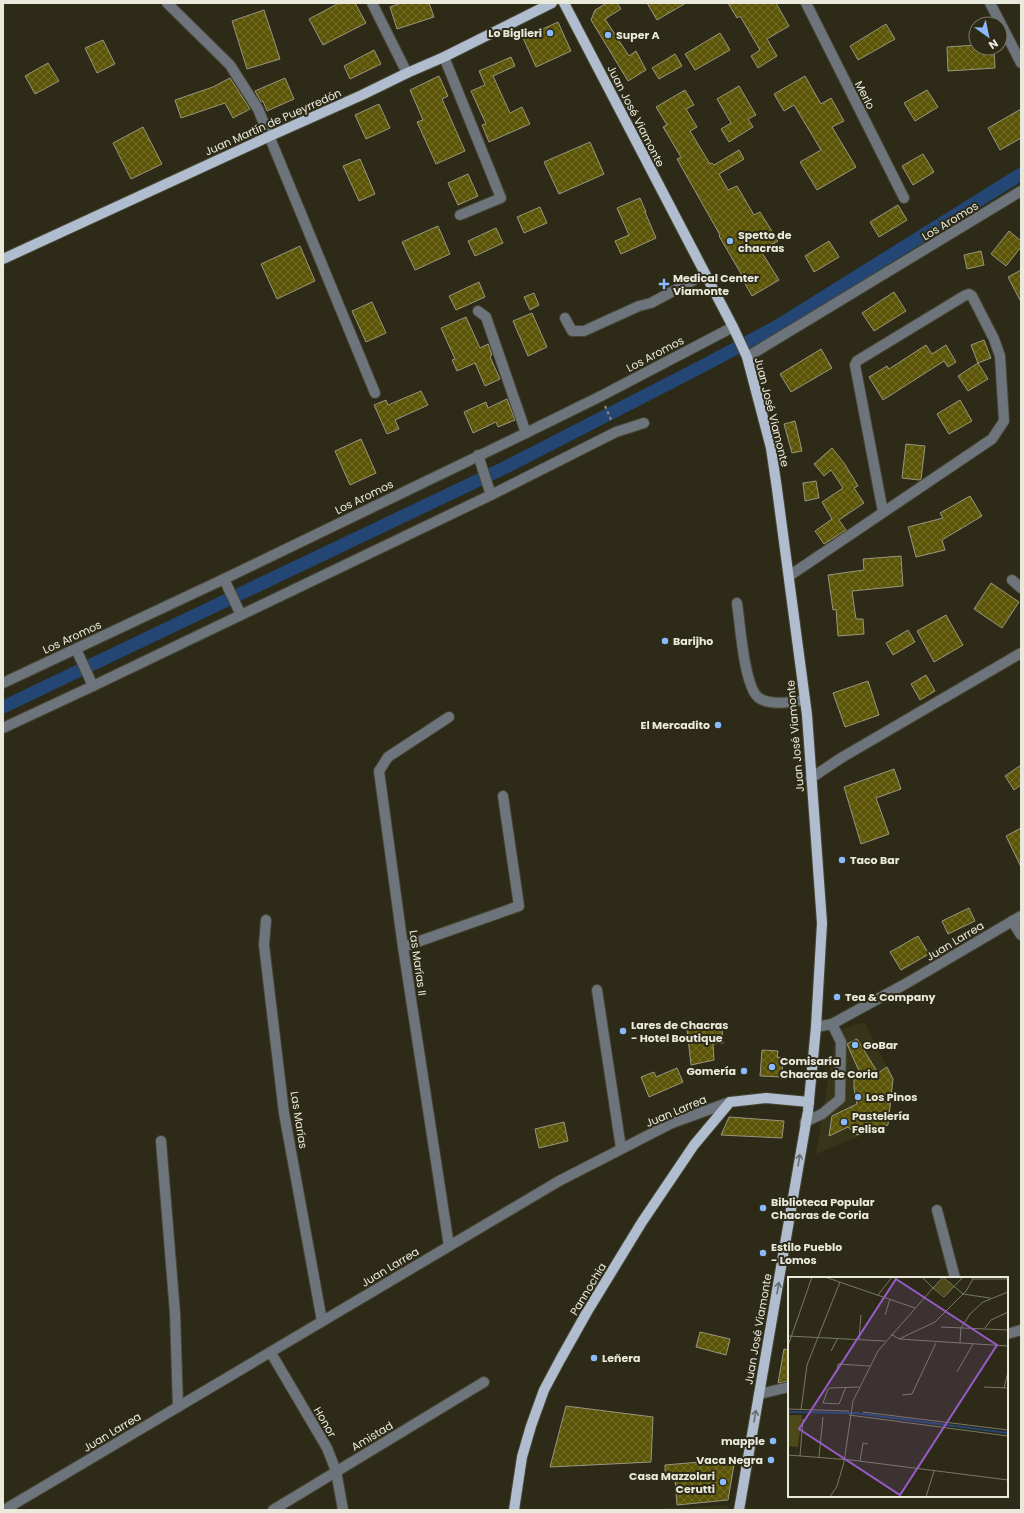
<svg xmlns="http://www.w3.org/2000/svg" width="1024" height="1513" font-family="Poppins,sans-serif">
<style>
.built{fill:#373519}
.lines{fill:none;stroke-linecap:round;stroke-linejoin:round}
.canal{stroke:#244675;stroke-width:13}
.building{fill:url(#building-cross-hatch);stroke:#98967f}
.minor-casing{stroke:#474633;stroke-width:12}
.major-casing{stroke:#474633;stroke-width:12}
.path{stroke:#8d8c7c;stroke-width:2;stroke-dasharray:3 3;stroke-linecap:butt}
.minor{stroke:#6d747c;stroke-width:10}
.major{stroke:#b0bdcf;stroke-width:10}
.oneway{stroke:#686d6a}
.poi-dot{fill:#8abafc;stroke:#2d2b17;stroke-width:1.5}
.labels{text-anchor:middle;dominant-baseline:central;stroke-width:4;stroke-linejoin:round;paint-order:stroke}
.poi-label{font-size:11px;font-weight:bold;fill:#e9e9dc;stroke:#2d2b17;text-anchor:start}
.street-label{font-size:11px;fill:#e9e9dc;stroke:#2d2b17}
.inset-river{fill:none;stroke:#244675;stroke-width:2}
.inset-road{fill:none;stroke:#787766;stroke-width:1}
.view{fill:#965bc6;fill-opacity:0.15;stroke:#965bc6;stroke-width:2}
.inset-edge{fill:none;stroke:#e9e9dc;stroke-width:2}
</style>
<defs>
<pattern id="building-cross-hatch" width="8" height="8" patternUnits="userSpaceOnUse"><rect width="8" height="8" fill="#5c5507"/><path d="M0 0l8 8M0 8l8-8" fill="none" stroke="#736d2b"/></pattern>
</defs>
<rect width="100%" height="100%" fill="#2d2b17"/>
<!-- built -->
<g class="built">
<polygon points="864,1022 893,1079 887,1125 816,1154 836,1032"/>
<polygon points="728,1505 727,1510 632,1510"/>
</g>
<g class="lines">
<!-- canal -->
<polyline class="canal" points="3,707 504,468 695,370 776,327 1021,174"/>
</g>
<!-- building -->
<g class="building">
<polygon points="339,3 355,3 366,23 323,45 309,19"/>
<polygon points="401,3 429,3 434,17 397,29 390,7"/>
<polygon points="607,3 617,3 621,9 605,19 629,56 636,51 646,70 628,81 591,20 595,10"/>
<polygon points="647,3 686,3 657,20"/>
<polygon points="728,3 776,3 789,26 767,39 777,56 758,68 751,56 760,50 740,16 737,18"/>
<polygon points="264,10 280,59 247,69 232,21"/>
<polygon points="558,22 571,51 536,67 523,38"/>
<polygon points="886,24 895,39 858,60 850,46"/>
<polygon points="720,33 730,50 695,70 685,54"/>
<polygon points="103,40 115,64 97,73 85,48"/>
<polygon points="976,45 976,48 994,48 995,68 948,71 947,47"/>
<polygon points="374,50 381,64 350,79 344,66"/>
<polygon points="675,54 682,66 659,79 652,68"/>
<polygon points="511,57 515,66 493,76 510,113 522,107 530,124 489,142 482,125 486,124 471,91 485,85 479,71"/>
<polygon points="48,63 59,81 35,94 25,76"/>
<polygon points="439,76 448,96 442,99 465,151 436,164 417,122 423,120 410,90"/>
<polygon points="805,76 821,104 831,98 844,121 832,127 856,167 817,190 800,162 821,150 794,105 784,111 774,94"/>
<polygon points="230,78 250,109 233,118 225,103 181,118 175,100 213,87"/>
<polygon points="285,78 294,99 267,111 263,101 261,102 255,91"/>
<polygon points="739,86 756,115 748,119 753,127 729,142 721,129 731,123 717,99"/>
<polygon points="685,90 694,105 686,109 697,127 690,131 710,164 712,163 714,165 739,150 744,159 719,174 728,190 737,186 754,215 760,212 778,241 761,251 779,280 752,296 742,278 743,277 719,236 720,235 677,159 681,157 663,127 667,125 656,107"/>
<polygon points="927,90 938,107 915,121 904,103"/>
<polygon points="379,104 390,128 366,139 355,115"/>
<polygon points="1021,109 1021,138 1000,150 988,128"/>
<polygon points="143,127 162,164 131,179 113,143"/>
<polygon points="590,142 604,174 559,194 544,162"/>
<polygon points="923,154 934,172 913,185 902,166"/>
<polygon points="360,159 375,194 359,201 343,166"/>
<polygon points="468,174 478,196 458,205 448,183"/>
<polygon points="640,198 646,212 645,212 656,238 621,254 615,241 629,235 617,208"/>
<polygon points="898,205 907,220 879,237 870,222"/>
<polygon points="540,207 547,223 524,233 517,217"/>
<polygon points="438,226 450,254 415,270 402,242"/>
<polygon points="496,228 503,243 475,256 468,241"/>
<polygon points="1009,231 1021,241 1021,247 1006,266 991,254"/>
<polygon points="829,241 839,257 814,272 805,256"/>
<polygon points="300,246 315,281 277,299 261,264"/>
<polygon points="981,251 984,265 967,269 964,255"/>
<polygon points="1021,270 1021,302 1008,277"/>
<polygon points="479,282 485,297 456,310 449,296"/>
<polygon points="894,292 906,311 874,331 862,313"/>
<polygon points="534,293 539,305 530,310 524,297"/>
<polygon points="372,302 386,333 366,342 352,311"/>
<polygon points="532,313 547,347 528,356 513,321"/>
<polygon points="466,317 480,348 488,344 492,355 490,357 500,379 485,386 475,363 457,371 452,360 455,359 441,328"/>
<polygon points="984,340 991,358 978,363 971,345"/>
<polygon points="926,345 932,354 946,345 956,362 948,367 944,361 883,400 869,377 887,366 889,369"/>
<polygon points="821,349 832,368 791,392 780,374"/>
<polygon points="978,363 988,379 968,391 958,376"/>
<polygon points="421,391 428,405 395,420 399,429 387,434 374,405 386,400 388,405"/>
<polygon points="507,399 515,420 498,427 496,422 473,433 464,412 486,402 488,408"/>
<polygon points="960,400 972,421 949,434 937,414"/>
<polygon points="795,421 802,451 792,453 784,424"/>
<polygon points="361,439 376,473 350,485 335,451"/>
<polygon points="906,444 925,446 921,479 919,480 902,478"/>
<polygon points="832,448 844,463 858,486 854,488 864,503 839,520 846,530 824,544 815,531 832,519 822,502 843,488 831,470 824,476 814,464"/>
<polygon points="816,481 819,498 805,501 803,483"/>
<polygon points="970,496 982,516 942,540 945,550 916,557 908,527 943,518 940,513"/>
<polygon points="901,556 903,586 852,591 856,619 863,619 864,634 838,636 836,609 833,610 828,575 864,570 863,559"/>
<polygon points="991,583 1019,602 1002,628 974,609"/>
<polygon points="946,615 963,645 934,662 917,631"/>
<polygon points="908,630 915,642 893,655 886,643"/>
<polygon points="926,675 935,691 920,700 911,684"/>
<polygon points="868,681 879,715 845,727 833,693"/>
<polygon points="1021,765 1021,785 1014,790 1005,776"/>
<polygon points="894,769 901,789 876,798 889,834 861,844 844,787"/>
<polygon points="1021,828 1021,867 1006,836"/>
<polygon points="969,908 975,921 948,934 942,921"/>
<polygon points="918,936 929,954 901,970 890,952"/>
<polygon points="722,1026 723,1043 713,1044 714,1060 691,1065 687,1029"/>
<polygon points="857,1039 878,1073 887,1067 893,1079 888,1125 857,1135 848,1127 829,1136 832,1116 857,1104 854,1088 854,1078 860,1073 847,1044"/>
<polygon points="762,1050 778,1051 777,1057 783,1058 782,1077 760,1076"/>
<polygon points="677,1068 683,1082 649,1097 641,1077 654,1072 656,1077"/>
<polygon points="729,1117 784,1121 782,1138 721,1135"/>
<polygon points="564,1122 568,1141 539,1148 535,1129"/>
<polygon points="700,1332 730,1339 726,1355 696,1347"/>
<polygon points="784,1349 789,1350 789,1381 778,1383"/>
<polygon points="566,1406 653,1417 651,1462 550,1467"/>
<polygon points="735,1459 728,1500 677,1505 675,1480 665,1481 665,1465"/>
</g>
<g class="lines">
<!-- minor casing -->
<g class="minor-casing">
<g id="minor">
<polyline points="167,3 230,65 258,109 375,393"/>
<polyline points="372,3 407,73"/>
<polyline points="806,3 904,198"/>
<polyline points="990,3 1021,63"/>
<polyline points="444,57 501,198 460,215"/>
<polyline points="478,311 486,317 526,433"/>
<polyline points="565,318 572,331 584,331 639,306 651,303 705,274"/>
<polyline points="747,357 1021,191"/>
<polyline points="478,455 491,495"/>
<polyline points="789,576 992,439 1004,421 1000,356 994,339 972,296 969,294 964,296 857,361 855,365 883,512"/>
<polyline points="224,579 241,615"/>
<polyline points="1012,580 1021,588"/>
<path d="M737,603c3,19 7,85 22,95 12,8 33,4 46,2"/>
<polyline points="76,649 93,686"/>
<polyline points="3,683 224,579 526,433 601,396 733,327"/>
<polyline points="449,717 388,757 379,771 403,947 449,1246"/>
<polyline points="3,728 93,686 491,495 616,432 644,423"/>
<polyline points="811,778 841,758 1021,653"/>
<polyline points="266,920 264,945 284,1113 322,1321"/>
<polyline points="1012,921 1021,935"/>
<polyline points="403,947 519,906 503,796"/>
<polyline points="597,990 621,1148"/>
<polyline points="816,1027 832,1024 907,983 1021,916"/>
<polyline points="805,1122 822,1114 840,1099 841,1042 832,1024"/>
<polyline points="161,1141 175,1313 178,1407"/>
<polyline points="937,1210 955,1278"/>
<polyline points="1007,1334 1021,1330"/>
<polyline points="271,1353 327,1448 336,1471 343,1510"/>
<polyline points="759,1394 789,1387"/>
<polyline points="4,1510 559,1181 672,1123 730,1102"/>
<polyline points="273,1510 484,1382"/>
</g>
</g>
<!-- major casing -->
<g class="major-casing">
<g id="major">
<polyline points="564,3 733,327 747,357 771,448 777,489 807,715 822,923 816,1027 808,1111 739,1510"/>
<polyline points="3,259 270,136 362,95 407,73 444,57 552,3"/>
<polyline points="514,1510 522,1457 531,1426 544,1390 560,1360 587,1312 642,1222 694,1145 730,1102 766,1098 809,1102"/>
</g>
</g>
<!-- path -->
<polyline class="path" points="605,406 612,422"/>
<!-- minor -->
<use href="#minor" class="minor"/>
<!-- major -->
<use href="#major" class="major"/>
</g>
<!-- one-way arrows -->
<defs><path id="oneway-shaft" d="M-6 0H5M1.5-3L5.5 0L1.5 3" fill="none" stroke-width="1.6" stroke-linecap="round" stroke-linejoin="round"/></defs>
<g class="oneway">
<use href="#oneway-shaft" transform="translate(799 1160) rotate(-81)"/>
<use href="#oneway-shaft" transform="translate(778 1288) rotate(-80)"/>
<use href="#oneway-shaft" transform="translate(755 1416) rotate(-80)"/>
</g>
<!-- markers -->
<g class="poi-dot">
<circle cx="550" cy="33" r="4"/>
<circle cx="608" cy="35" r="4"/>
<circle cx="730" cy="241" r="4"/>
<path d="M662 278h4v4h4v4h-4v4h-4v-4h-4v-4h4z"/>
<circle cx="665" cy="641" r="4"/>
<circle cx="718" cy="725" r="4"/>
<circle cx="842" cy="860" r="4"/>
<circle cx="837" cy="997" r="4"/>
<circle cx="623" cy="1031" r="4"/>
<circle cx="855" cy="1045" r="4"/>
<circle cx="772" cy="1067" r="4"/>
<circle cx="744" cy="1071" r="4"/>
<circle cx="858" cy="1097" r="4"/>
<circle cx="844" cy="1122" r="4"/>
<circle cx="763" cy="1208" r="4"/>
<circle cx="763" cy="1253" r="4"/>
<circle cx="594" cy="1358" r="4"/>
<circle cx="773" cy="1441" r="4"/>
<circle cx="771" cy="1460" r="4"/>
<circle cx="723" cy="1482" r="4"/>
</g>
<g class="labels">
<!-- poi labels -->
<g class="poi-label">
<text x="542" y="33" text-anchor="end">Lo Biglieri</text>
<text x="616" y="35">Super A</text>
<text x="738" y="235">Spetto de<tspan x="738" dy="13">chacras</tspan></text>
<text x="673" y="278">Medical Center<tspan x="673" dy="13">Viamonte</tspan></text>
<text x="673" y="641">Barijho</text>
<text x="710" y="725" text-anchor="end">El Mercadito</text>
<text x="850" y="860">Taco Bar</text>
<text x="845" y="997">Tea &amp; Company</text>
<text x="631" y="1025">Lares de Chacras<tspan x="631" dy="13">- Hotel Boutique</tspan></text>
<text x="863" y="1045">GoBar</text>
<text x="780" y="1061">Comisaría<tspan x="780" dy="13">Chacras de Coria</tspan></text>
<text x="736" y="1071" text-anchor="end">Gomería</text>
<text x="866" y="1097">Los Pinos</text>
<text x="852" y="1116">Pastelería<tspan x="852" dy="13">Felisa</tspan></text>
<text x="771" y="1202">Biblioteca Popular<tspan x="771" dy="13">Chacras de Coria</tspan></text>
<text x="771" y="1247">Estilo Pueblo<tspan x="771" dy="13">- Lomos</tspan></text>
<text x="602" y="1358">Leñera</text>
<text x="765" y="1441" text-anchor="end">mapple</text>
<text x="763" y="1460" text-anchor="end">Vaca Negra</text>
<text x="715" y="1476" text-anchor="end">Casa Mazzolari<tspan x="715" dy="13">Cerutti</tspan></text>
</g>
<!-- street labels -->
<g class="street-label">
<text transform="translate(865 95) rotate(63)">Merlo</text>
<text transform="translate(636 116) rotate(63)">Juan José Viamonte</text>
<text transform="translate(273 122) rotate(-24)">Juan Martín de Pueyrredón</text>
<text transform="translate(950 221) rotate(-31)">Los Aromos</text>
<text transform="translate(655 354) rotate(-28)">Los Aromos</text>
<text transform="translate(772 412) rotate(76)">Juan José Viamonte</text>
<text transform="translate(364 497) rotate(-26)">Los Aromos</text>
<text transform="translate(72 637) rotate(-25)">Los Aromos</text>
<text transform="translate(795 736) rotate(-95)">Juan José Viamonte</text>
<text transform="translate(955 941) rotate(-31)">Juan Larrea</text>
<text transform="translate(418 963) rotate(82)">Las Marías II</text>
<text transform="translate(676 1111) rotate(-23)">Juan Larrea</text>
<text transform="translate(299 1120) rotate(81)">Las Marías</text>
<text transform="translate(390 1267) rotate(-31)">Juan Larrea</text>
<text transform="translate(588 1289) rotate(-59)">Pannochia</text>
<text transform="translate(758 1329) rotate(-80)">Juan José Viamonte</text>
<text transform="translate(325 1422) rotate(60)">Honor</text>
<text transform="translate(112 1432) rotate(-31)">Juan Larrea</text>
<text transform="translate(372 1436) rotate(-31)">Amistad</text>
</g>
</g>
<!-- overview -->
<g transform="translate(788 1277)">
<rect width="220" height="220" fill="#2d2b17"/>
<path d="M1,138h13l-4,32 -10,-1z" fill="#4e4918"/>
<path d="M155,0l11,10 -9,9 -12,-8z" fill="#4e4918"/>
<path class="inset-river" d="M0,135l67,1 153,20"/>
<path class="inset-road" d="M37,0l90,31M155,0l-10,11 11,9 19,-20M155,0l20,17 27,4M185,2h35M90,18l14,-18M97,38l5,-16M153,50l67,3M197,51l6,-8 17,-8M103,57l8,5 36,-17 31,-31 7,-12 -3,-2M0,59l97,5M71,62l2,-24M111,62l109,7M172,66l1,-15 9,-14 13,-12 25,-10M0,69l24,-69M43,74l7,-13M49,95l1,-8 32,2M169,95l16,-28M58,110l-7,17 -16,-1 5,-14 2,-1 29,-1M196,110l24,1M216,111l4,-16M114,118l10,-1 24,-51M0,132l61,2M13,133l6,-45 33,-83M75,135l145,18M61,138l159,21M0,178l63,5 157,20M12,179l3,-37M31,180l4,-40M72,184l3,-18 5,1M42,220l7,-11 7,-24 9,-61 25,-50 55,-63 -11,-11M138,220l8,-26"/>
<path class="view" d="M108,2l101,66 -97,150 -101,-66z"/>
<rect width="220" height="220" class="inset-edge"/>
</g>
<!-- border -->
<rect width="1024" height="1513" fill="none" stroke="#e9e9dc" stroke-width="8"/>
<!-- north arrow -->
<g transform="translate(988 36) rotate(147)"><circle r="19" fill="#2d2b17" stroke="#787766"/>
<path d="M0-3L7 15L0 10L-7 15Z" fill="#8abafc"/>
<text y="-6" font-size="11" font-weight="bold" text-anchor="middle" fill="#e9e9dc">N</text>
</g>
</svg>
